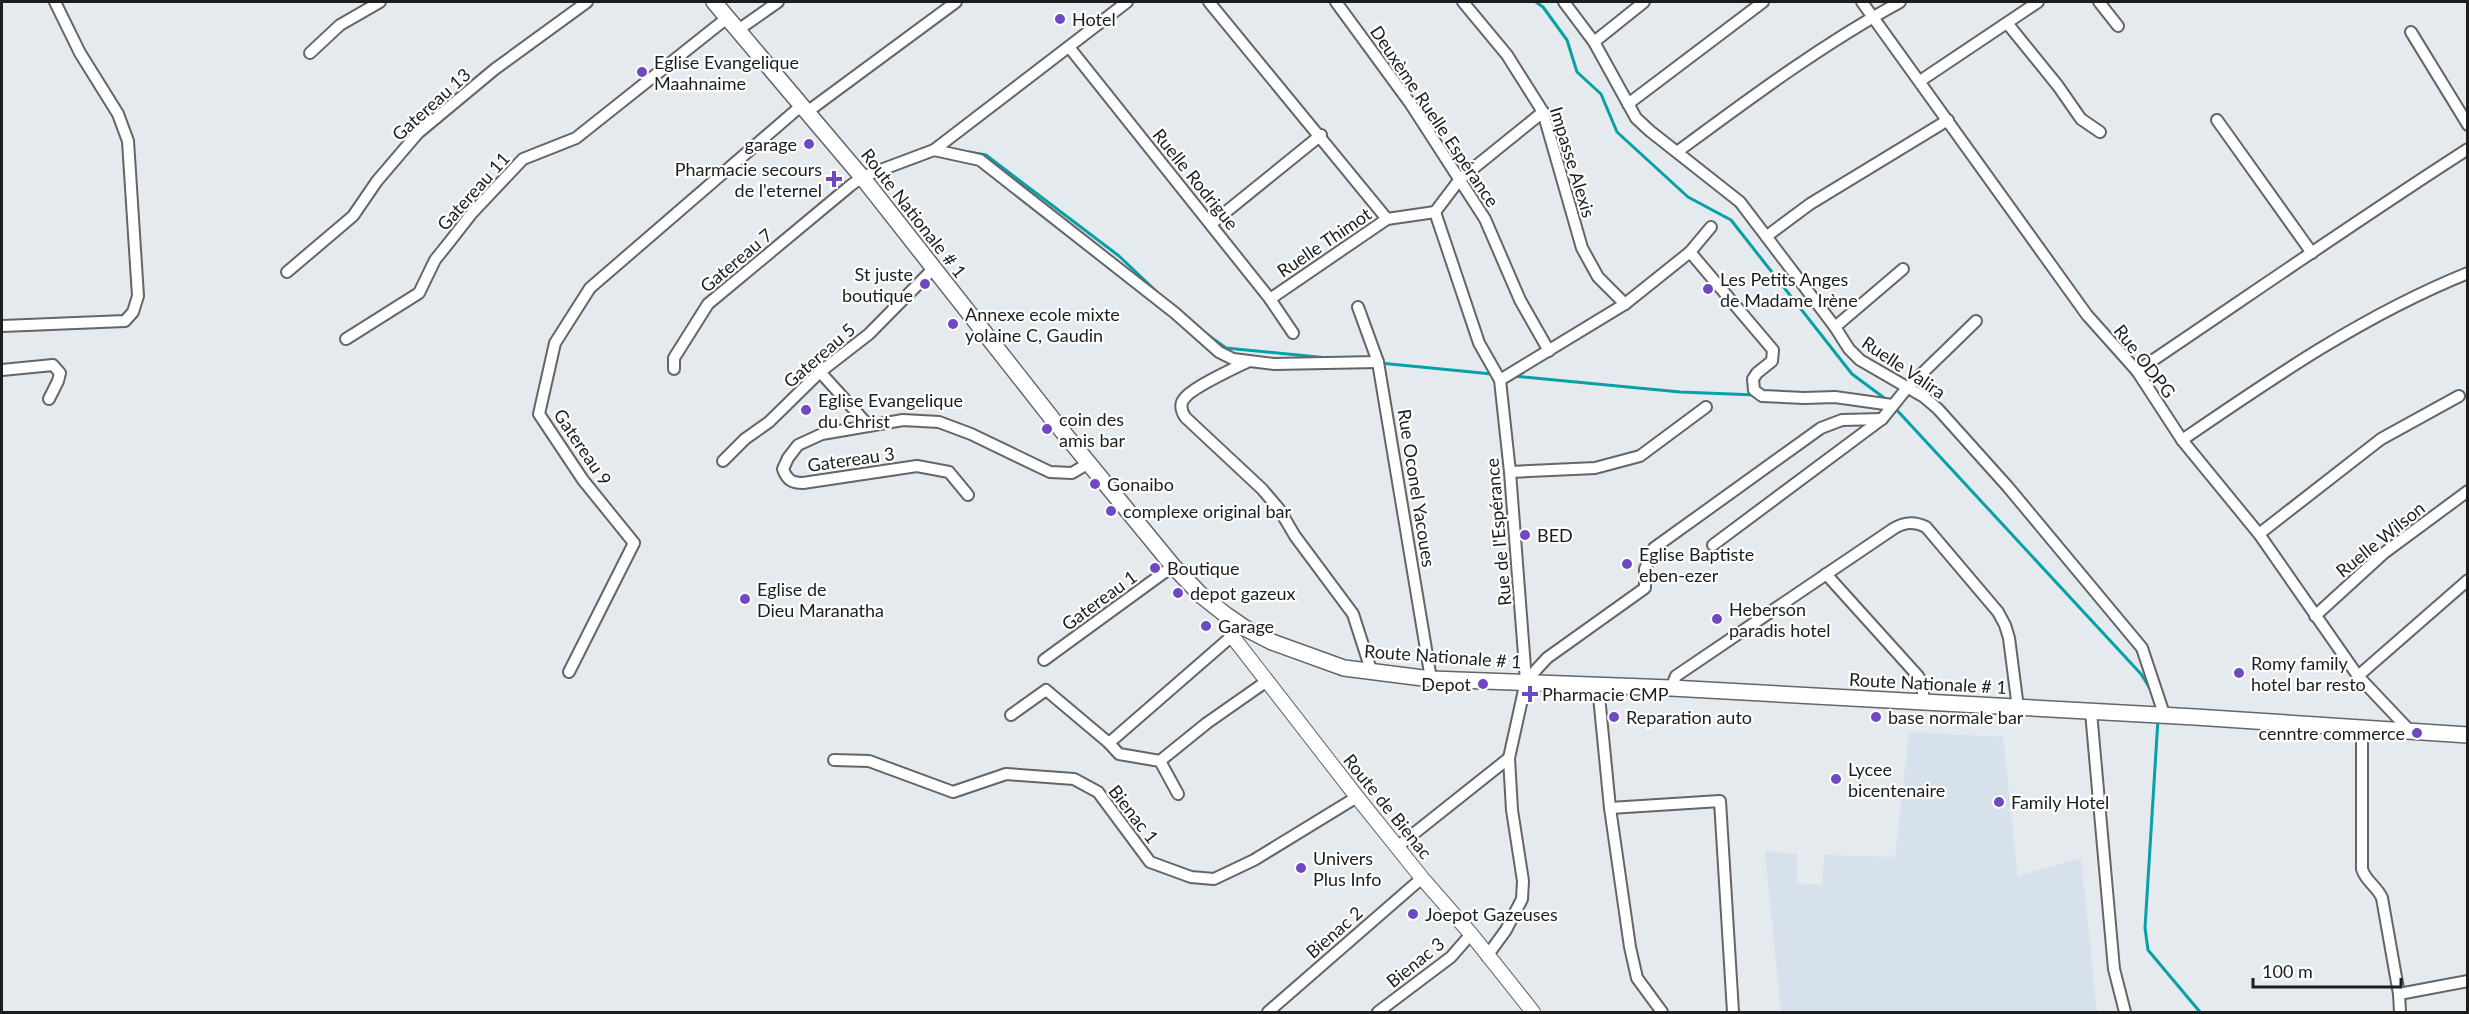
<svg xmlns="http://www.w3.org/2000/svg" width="2469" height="1014" font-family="Lato,sans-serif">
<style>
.built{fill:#d6e1eb}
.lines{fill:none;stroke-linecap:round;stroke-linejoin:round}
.stream{stroke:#05a1a7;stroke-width:3}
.minor-casing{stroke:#62666a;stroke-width:14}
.secondary-casing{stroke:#62666a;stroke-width:16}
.primary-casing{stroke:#62666a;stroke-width:18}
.minor{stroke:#fff;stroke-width:10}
.secondary{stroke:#fff;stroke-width:14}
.primary{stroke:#fff;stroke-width:15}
.poi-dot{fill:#6e49c2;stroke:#fff;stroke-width:2}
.labels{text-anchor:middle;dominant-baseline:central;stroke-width:4.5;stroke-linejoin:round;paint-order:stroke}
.poi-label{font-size:18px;fill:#1b1d1e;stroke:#fff;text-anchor:start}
.street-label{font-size:18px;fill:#1b1d1e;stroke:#fff}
</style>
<rect width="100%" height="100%" fill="#e5eaee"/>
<!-- built -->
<polygon class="built" points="1909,732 2003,737 2018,876 2081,858 2097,1012 1781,1012 1765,851 1798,854 1796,883 1822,885 1824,855 1895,857"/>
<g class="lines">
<!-- stream -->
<g class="stream">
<polyline points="1536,2 1543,7 1567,40 1577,72 1601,94 1617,132 1688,197 1731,220 1852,374 1887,400"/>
<polyline points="969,152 986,155 1119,256 1157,292"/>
<polyline points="1205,333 1226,348 1328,358"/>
<polyline points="1380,363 1492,374"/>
<polyline points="1514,376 1680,392 1756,395"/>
<polyline points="1894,407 2141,674 2151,690"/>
<polyline points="2158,719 2145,928 2148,950 2200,1012"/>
</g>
<!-- minor casing -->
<g class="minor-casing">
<g id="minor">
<polyline points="1209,2 1387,219"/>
<polyline points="1336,2 1410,103 1485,219 1520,300 1549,351"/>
<polyline points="1463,2 1507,55 1543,112 1582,248 1598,277 1625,304"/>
<polyline points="1564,2 1594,42 1636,118 1650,131 1740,202 1835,327 1849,349 1860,360 1924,397 1938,409 2008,487 2142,648 2165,717"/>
<polyline points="1862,2 2087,315 2137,371 2182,440 2259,534 2358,676 2411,732"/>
<polyline points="2099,2 2118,26"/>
<polyline points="2007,23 2058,86 2081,119 2100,132"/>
<polyline points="738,30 778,2"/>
<polyline points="2411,32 2468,125"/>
<polyline points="1594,42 1644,2"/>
<polyline points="1069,47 1270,299 1293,333"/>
<polyline points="310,53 340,25 380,2"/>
<polyline points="1920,81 2038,2"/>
<polyline points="1628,104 1763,2"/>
<polyline points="807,112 956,2"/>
<polyline points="2217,120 2312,253"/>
<polyline points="934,150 980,160 1175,313 1219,352 1233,359 1274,364 1378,362"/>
<path d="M1677,152c72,-53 144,-107 223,-150"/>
<polyline points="1211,224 1321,135"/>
<polyline points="1767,236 1810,204 1948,120"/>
<polyline points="1690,252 1773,350 1772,361 1757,373 1753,379 1754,390 1762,396 1804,398 1835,397 1892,405"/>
<polyline points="287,272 353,216 377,181 418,133 495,69 587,2"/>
<polyline points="1270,299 1387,219 1435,212"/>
<polyline points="1358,307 1378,362 1431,679"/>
<polyline points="2,326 125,321 133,312 138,296 128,141 118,114 80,53 55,2"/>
<polyline points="1835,327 1903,269"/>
<polyline points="346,339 419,293 435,260 451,240 472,213 523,159 576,138 727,18"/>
<path d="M1247,362c-14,7 -56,26 -63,37 -5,6 -2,13 1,18l77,72 17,20 16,27 58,78 19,59"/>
<polyline points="674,369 674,358 708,304 850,186 862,177 934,150 1127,2"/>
<polyline points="2,370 53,365 60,373 58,381 49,399"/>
<path d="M2137,371c110,-74 219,-150 331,-222"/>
<polyline points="820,372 869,426"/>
<polyline points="1500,380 1625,304 1690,252 1711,227"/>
<path d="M2182,440c92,-63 182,-125 286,-167"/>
<polyline points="723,461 745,439 769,422 820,372 869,334 933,269"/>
<polyline points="1510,472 1595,468 1640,456 1706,407"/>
<path d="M968,495l-19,-23 -32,-6 -114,17c-11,0 -16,-3 -20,-14l5,-11 10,-13 24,-11 81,-14 36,2 32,12 79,38 22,1 17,-10"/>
<polyline points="2259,534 2381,439 2459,396"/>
<polyline points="1713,545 1882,419 1907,388 1976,321"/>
<polyline points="1826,574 1918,676 1922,683 1924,703"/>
<polyline points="2315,616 2384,553 2468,491"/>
<polyline points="1044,660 1173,566"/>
<polyline points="569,672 634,543 583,480 539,414 555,343 590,288 802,105"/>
<polyline points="2358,676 2468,580"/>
<polyline points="1526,681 1547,658 1645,588 1645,569 1654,548 1821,428 1842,420 1882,419"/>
<polyline points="1598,686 1610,808 1630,947 1637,978 1662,1012"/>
<path d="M1671,688l5,-12 217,-147c11,-7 21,-8 33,-2l72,85 7,13 4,13 9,70"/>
<polyline points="2091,712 2114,969 2125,1012"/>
<polyline points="1011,715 1046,690 1109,743 1119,754 1160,761 1178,794"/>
<path d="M2362,729v140c4,13 15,17 20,29l17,96 1,18"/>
<polyline points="1109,743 1232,636"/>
<polyline points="834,760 869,761 953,792 1006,774 1074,779 1098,792 1150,862 1191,877 1214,879 1254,860 1357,797"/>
<polyline points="1160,761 1207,723 1267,681"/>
<polyline points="1610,808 1720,801 1733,1012"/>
<polyline points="1397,847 1509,758"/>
<polyline points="1487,956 1506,930 1522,899 1523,881 1512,810 1509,758 1526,681 1510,472 1500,380 1479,343 1435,212 1460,179 1543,112"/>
<polyline points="2399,994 2468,981"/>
<polyline points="1268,1012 1422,878"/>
<polyline points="1378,1012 1451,957 1471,934"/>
</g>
</g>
<!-- secondary casing -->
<g class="secondary-casing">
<polyline id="secondary" points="1226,615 1232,636 1267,681 1357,797 1422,878 1471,934 1533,1012"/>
</g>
<!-- primary casing -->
<g class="primary-casing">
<polyline id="primary" points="714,2 862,177 1054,421 1173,566 1202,596 1226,615 1245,628 1272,642 1344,668 1431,679 1671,688 2195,717 2468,735"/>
</g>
<!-- minor -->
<use href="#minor" class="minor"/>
<!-- secondary -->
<use href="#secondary" class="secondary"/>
<!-- primary -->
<use href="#primary" class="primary"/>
</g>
<!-- markers -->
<g class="poi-dot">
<circle cx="1060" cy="19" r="6"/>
<circle cx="642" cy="72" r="6"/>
<circle cx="809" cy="144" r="6"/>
<path d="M831 170h6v6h6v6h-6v6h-6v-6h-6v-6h6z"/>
<circle cx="925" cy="284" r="6"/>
<circle cx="1708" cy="289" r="6"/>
<circle cx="953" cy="324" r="6"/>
<circle cx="806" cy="410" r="6"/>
<circle cx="1047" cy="429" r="6"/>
<circle cx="1095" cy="484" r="6"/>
<circle cx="1111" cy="511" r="6"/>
<circle cx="1525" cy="535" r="6"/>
<circle cx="1627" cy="564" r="6"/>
<circle cx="1155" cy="568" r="6"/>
<circle cx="1178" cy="593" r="6"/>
<circle cx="745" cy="599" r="6"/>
<circle cx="1717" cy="619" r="6"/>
<circle cx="1206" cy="626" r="6"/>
<circle cx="2239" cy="673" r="6"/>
<circle cx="1483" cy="684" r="6"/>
<path d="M1527 685h6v6h6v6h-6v6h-6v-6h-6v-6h6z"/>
<circle cx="1614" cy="717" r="6"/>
<circle cx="1876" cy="717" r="6"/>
<circle cx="2417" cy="733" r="6"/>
<circle cx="1836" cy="779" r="6"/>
<circle cx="1999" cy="802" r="6"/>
<circle cx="1301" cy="868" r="6"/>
<circle cx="1413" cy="914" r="6"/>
</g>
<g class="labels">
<!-- poi labels -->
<g class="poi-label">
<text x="1072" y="19">Hotel</text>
<text x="654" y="62">Eglise Evangelique<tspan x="654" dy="21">Maahnaime</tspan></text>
<text x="797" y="144" text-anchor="end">garage</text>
<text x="822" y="169" text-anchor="end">Pharmacie secours<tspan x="822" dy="21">de l'eternel</tspan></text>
<text x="913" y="274" text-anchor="end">St juste<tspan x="913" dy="21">boutique</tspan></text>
<text x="1720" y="279">Les Petits Anges<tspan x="1720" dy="21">de Madame Irène</tspan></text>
<text x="965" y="314">Annexe ecole mixte<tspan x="965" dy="21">yolaine C, Gaudin</tspan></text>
<text x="818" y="400">Eglise Evangelique<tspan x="818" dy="21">du Christ</tspan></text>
<text x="1059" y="419">coin des<tspan x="1059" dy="21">amis bar</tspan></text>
<text x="1107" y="484">Gonaibo</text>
<text x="1123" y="511">complexe original bar</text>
<text x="1537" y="535">BED</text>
<text x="1639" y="554">Eglise Baptiste<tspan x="1639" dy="21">eben-ezer</tspan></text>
<text x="1167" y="568">Boutique</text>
<text x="757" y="589">Eglise de<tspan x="757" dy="21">Dieu Maranatha</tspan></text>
<text x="1190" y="593">depot gazeux</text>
<text x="1729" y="609">Heberson<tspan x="1729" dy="21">paradis hotel</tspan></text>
<text x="1218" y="626">Garage</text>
<text x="2251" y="663">Romy family<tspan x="2251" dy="21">hotel bar resto</tspan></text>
<text x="1471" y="684" text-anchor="end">Depot</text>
<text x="1542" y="694">Pharmacie CMP</text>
<text x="1626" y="717">Reparation auto</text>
<text x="1888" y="717">base normale bar</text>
<text x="2405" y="733" text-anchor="end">cenntre commerce</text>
<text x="1848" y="769">Lycee<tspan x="1848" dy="21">bicentenaire</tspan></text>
<text x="2011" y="802">Family Hotel</text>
<text x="1313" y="858">Univers<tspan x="1313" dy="21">Plus Info</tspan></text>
<text x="1425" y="914">Joepot Gazeuses</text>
</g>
<!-- street labels -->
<g class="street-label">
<text transform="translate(431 104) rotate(-42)">Gatereau 13</text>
<text transform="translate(1435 116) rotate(56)">Deuxème Ruelle Espérance</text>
<text transform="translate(1573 162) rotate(73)">Impasse Alexis</text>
<text transform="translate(1196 179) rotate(51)">Ruelle Rodrigue</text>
<text transform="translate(473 191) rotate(-48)">Gatereau 11</text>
<text transform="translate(914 213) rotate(52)">Route Nationale # 1</text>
<text transform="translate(1324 242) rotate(-34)">Ruelle Thimot</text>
<text transform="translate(736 260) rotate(-40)">Gatereau 7</text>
<text transform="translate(819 355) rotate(-41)">Gatereau 5</text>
<text transform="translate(2145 361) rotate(52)">Rue ODPG</text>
<text transform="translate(1904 367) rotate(34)">Ruelle Valira</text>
<text transform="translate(583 447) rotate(56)">Gatereau 9</text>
<text transform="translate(851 459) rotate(-8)">Gatereau 3</text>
<text transform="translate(1417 488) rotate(81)">Rue Oconel Yacoues</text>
<text transform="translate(1498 532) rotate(-95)">Rue de l'Espérance</text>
<text transform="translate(2380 539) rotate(-39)">Ruelle Wilson</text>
<text transform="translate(1099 600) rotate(-36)">Gatereau 1</text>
<text transform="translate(1443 656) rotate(4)">Route Nationale # 1</text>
<text transform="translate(1928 683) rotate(3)">Route Nationale # 1</text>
<text transform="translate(1388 806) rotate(51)">Route de Bienac</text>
<text transform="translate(1134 814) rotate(52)">Bienac 1</text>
<text transform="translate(1334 932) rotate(-41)">Bienac 2</text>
<text transform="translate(1415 962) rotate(-39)">Bienac 3</text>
</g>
</g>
<!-- border -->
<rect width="2469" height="1014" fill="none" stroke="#1b1d1e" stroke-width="6"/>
<!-- scale -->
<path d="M2253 978v9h148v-9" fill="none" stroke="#1b1d1e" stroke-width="3"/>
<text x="2262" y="978" font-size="18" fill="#1b1d1e" stroke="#ffffff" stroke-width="4.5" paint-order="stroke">100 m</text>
</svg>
